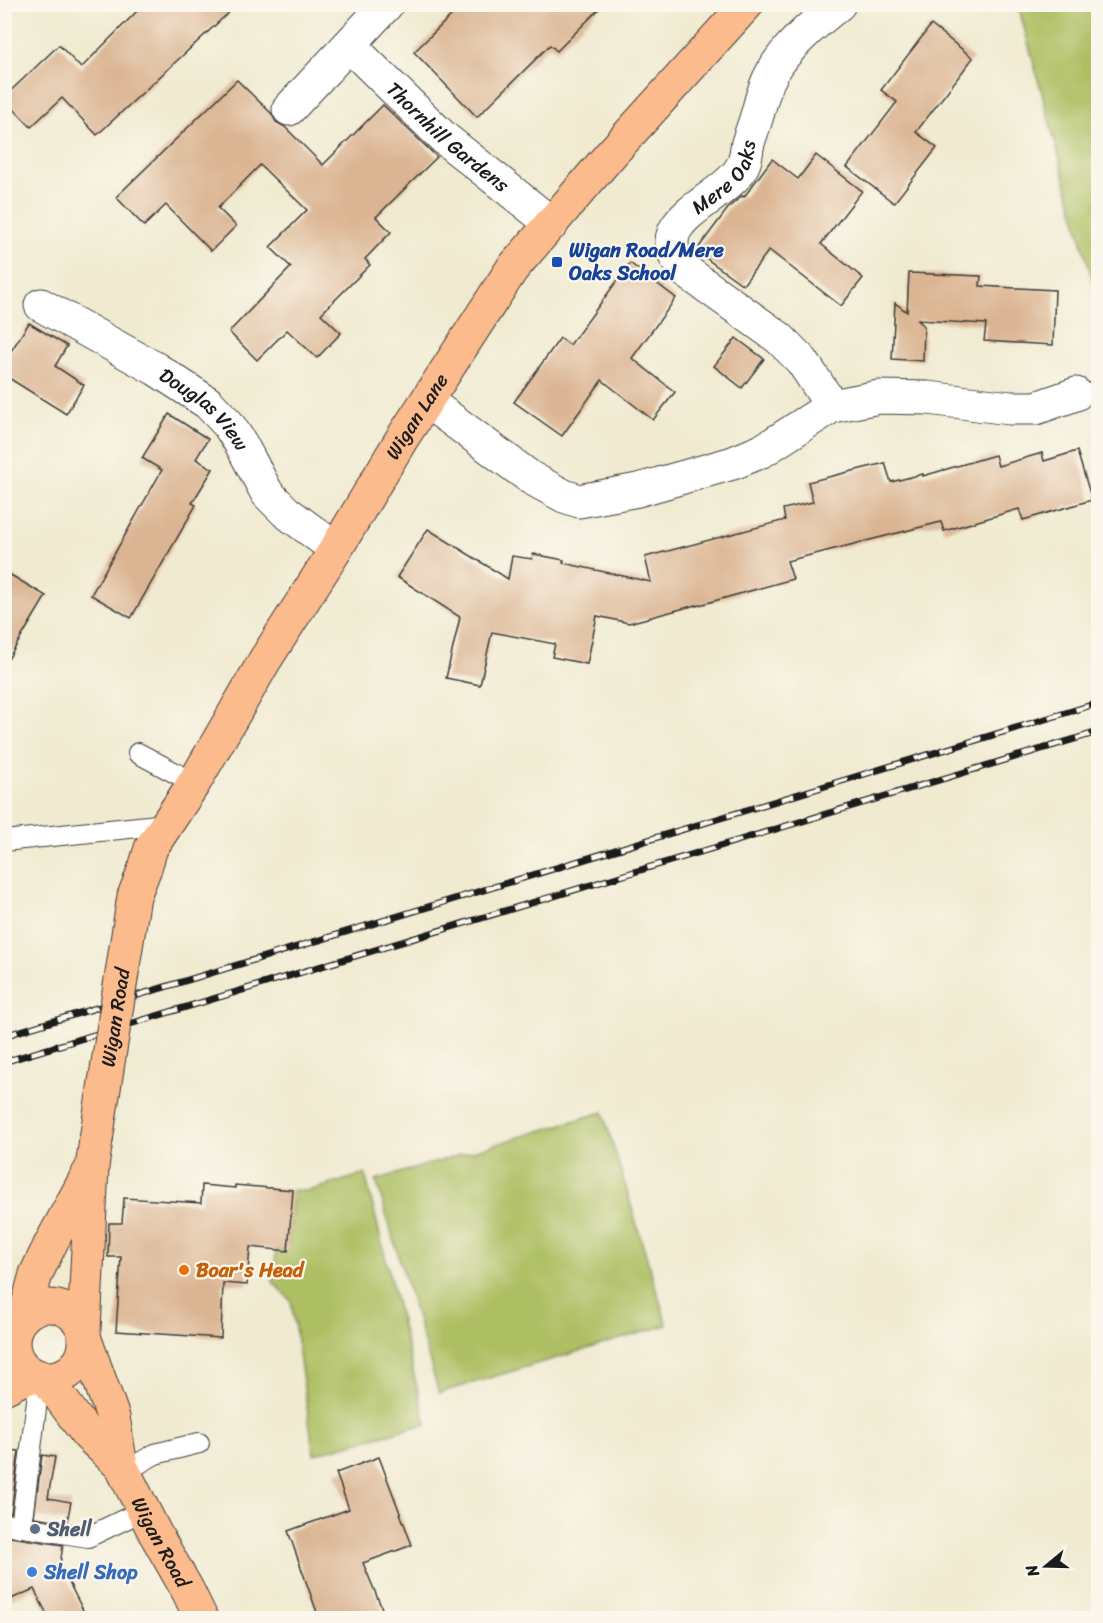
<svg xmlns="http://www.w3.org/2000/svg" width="1103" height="1623" font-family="Sriracha,sans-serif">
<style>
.green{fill:#aebf63;stroke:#656e40;stroke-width:1.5}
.building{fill:#dbb593}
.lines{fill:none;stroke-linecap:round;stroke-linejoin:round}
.lane-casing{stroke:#3c3b37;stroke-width:22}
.street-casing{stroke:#3c3b37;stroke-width:35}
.primary-casing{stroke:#3c3b37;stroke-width:35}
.highway-casing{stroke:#3c3b37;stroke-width:35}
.lane{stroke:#fff;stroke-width:20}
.street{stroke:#fff;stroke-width:33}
.primary{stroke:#fbbb8c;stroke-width:33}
.highway{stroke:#fbbb8c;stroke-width:33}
.rail-casing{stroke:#1c1c1c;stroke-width:7}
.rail{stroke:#fbf7ec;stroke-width:4.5;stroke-dasharray:14;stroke-linecap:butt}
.highway-bridge-casing{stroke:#3c3b37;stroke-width:35;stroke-linecap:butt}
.highway-bridge{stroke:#fbbb8c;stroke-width:33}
.transit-dot{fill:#1a4fb4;stroke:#fbf7ec;stroke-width:2}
.food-dot{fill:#e8710a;stroke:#fbf7ec;stroke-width:2}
.service-dot{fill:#5c6f8a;stroke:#fbf7ec;stroke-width:2}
.shop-dot{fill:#3f7fe0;stroke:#fbf7ec;stroke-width:2}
.labels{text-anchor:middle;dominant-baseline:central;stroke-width:4.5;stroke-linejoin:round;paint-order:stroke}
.street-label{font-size:20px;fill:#1c1c1c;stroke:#fbf7ec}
.transit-label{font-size:20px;font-weight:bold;fill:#164399;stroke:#fbf7ec;text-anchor:start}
.food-label{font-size:20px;font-weight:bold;fill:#c56008;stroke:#fbf7ec;text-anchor:start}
.service-label{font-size:20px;font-weight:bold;fill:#4e5e75;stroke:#fbf7ec;text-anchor:start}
.shop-label{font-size:20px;font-weight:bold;fill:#366cbe;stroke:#fbf7ec;text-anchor:start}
</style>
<rect width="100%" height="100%" fill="#fbf7ec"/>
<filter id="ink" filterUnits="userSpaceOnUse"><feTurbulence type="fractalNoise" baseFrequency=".0167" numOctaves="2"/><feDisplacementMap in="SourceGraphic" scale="12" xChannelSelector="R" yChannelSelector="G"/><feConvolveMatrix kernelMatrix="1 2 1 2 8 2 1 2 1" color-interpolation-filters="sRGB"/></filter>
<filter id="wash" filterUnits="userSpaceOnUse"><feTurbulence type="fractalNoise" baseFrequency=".008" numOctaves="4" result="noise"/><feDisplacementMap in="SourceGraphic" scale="24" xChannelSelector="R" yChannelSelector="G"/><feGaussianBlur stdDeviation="1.35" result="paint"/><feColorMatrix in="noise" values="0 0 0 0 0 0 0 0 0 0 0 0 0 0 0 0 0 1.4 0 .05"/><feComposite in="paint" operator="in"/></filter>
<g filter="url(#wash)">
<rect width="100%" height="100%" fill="#f0ead0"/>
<!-- green -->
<g class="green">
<polygon points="1018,5 1098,5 1098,301"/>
<polygon points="603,1112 667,1325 439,1393 376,1180"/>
<polygon points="365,1174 426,1424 314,1454 291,1301 273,1282 276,1250 288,1250 293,1190 308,1191"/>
</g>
<g id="blocks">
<!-- building -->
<g class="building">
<polygon points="144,4 238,4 97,135 62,98 31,127 4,99 4,97 59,45 81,68"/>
<polygon points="463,4 604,4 557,51 550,45 477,117 414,52"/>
<polygon points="931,25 973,58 916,132 937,148 894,203 847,167 897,102 881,90"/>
<polygon points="237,80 271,113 276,122 285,127 323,165 383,105 437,157 376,217 391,232 365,259 370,265 321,314 341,333 317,358 287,330 257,360 229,332 291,267 270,247 307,210 260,165 218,208 236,226 211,251 166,205 144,226 116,197"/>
<polygon points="816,155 862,191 821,244 863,278 841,306 769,250 743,285 696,251 729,207 742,196 744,197 772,159 798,179"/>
<polygon points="630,263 676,298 632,358 675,392 653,420 602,380 562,436 514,402 560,338 570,345"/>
<polygon points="909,273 981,276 980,286 1055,290 1053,345 984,341 986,324 918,320 924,326 923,361 892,359 895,303 907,312"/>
<polygon points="29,323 67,346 55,366 84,385 66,414 4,375 4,362"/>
<polygon points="736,338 764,359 742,388 714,366"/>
<polygon points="169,414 208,439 196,459 213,469 192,503 196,505 131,618 91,595 162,470 142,458"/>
<polygon points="1077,451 1092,500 1023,520 1019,509 944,531 941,522 787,561 793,579 696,606 696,605 629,623 597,616 587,664 552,657 555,644 492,632 480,685 446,678 460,617 397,577 428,529 508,579 512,556 532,559 533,554 564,560 563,563 651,582 645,557 785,520 783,509 813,502 808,482 885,463 891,482 923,474 923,476 995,455 998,466 1042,453 1044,461"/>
<polygon points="4,571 46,596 4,666"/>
<polygon points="202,1185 235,1188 235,1185 293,1190 288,1251 250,1247 247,1285 223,1283 221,1338 116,1331 121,1257 108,1257 109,1223 122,1223 124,1198 201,1203"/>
<polygon points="10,1450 19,1451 11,1513 4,1512 4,1482"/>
<polygon points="42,1455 55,1457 48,1498 71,1502 67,1522 34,1517"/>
<polygon points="379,1457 412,1545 363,1563 386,1618 319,1618 288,1531 349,1509 336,1473"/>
<polygon points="4,1536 63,1545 60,1565 87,1618 49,1618 34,1589 4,1602"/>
</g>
</g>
</g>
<g filter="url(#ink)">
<use href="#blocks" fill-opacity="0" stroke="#3c3b37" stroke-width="1.5"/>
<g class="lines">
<!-- lane casing -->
<g class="lane-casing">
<g id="lane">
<polyline points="138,753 194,783"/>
<polyline points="4,841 167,824"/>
<polyline points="124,1472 155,1454 199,1443"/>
<polyline points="4,1524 88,1537 144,1510"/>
<polyline points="21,1527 40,1377"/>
</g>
</g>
<!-- street casing -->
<g class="street-casing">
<g id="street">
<path id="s1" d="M349,45l95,93 108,86"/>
<polyline points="289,109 387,4"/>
<path id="s2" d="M41,305l115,64 52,34 20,21 13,20 26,49 19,19 50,37"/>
<polyline points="428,402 531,478 564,496 579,501 638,490 733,463 762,451 832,406 879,397 928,398 1010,408 1036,408 1076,394"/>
<path id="s3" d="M832,406l-30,-45 -23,-23 -95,-68c-8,-11 -16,-23 -10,-38 12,-24 48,-38 64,-59 9,-12 7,-17 10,-30 3,-10 7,-20 10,-31 3,-12 7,-27 14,-39 14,-26 43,-50 67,-69"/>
</g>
</g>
<!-- primary casing -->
<g class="primary-casing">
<g id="primary">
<polyline points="4,1336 17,1324"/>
<polyline points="4,1388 18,1381 34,1375"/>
</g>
</g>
<!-- highway casing -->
<g class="highway-casing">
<g id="highway">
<path id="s4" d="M145,868l6,-20 43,-65 71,-123 71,-111 65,-109 111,-171 99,-115 136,-150"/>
<circle cx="49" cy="1342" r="36"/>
<polyline points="25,1315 36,1274 52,1241 88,1174"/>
<polyline points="84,1330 92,1167 96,1140"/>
<polyline points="86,1342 113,1417 121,1466"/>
<path id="s5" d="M46,1378l41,56 34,32 34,67 33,58 13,27"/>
</g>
</g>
<!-- lane -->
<use href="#lane" class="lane"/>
<!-- street -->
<use href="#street" class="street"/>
<!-- primary -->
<use href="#primary" class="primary"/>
<!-- highway -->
<use href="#highway" class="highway"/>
<!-- rail casing -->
<g class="rail-casing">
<g id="rail">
<polyline points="4,1036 1098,703"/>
<polyline points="4,1062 1098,732"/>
</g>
</g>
<!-- rail -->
<use href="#rail" class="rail"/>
<!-- highway-bridge casing -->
<g class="highway-bridge-casing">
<g id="highway-bridge">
<path id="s6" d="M96,1140l38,-244 11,-28"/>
</g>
</g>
<!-- highway-bridge -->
<use href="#highway-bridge" class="highway-bridge"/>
</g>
</g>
<!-- markers -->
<rect class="transit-dot" x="551" y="256" width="12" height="12" rx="3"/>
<circle class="food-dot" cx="184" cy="1270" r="6"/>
<circle class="service-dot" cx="35" cy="1529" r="6"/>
<circle class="shop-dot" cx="32" cy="1572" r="6"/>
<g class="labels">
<!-- street labels -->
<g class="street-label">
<text stroke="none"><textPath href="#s1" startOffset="135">Thornhill Gardens</textPath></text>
<text stroke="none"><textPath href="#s3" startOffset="321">Mere Oaks</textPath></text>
<text stroke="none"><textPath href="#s2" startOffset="195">Douglas View</textPath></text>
<text stroke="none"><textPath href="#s4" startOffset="528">Wigan Lane</textPath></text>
<text stroke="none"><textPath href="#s6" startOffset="124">Wigan Road</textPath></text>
<text stroke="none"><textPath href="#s5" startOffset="202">Wigan Road</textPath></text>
</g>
<!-- transit labels -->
<g class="transit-label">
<text x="569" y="250">Wigan Road/Mere<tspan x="569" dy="23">Oaks School</tspan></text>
</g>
<!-- food labels -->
<g class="food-label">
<text x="196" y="1270">Boar's Head</text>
</g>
<!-- service labels -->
<g class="service-label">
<text x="47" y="1529">Shell</text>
</g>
<!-- shop labels -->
<g class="shop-label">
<text x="44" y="1572">Shell Shop</text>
</g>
</g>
<!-- margin -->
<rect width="1103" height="1623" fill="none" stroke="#fbf7ec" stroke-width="24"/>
<!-- north arrow -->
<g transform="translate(1046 1566) rotate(251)" stroke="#fbf7ec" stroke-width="4.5" paint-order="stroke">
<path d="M0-4.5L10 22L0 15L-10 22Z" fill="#1c1c1c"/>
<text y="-9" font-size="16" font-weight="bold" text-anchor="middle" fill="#1c1c1c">N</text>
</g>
</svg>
